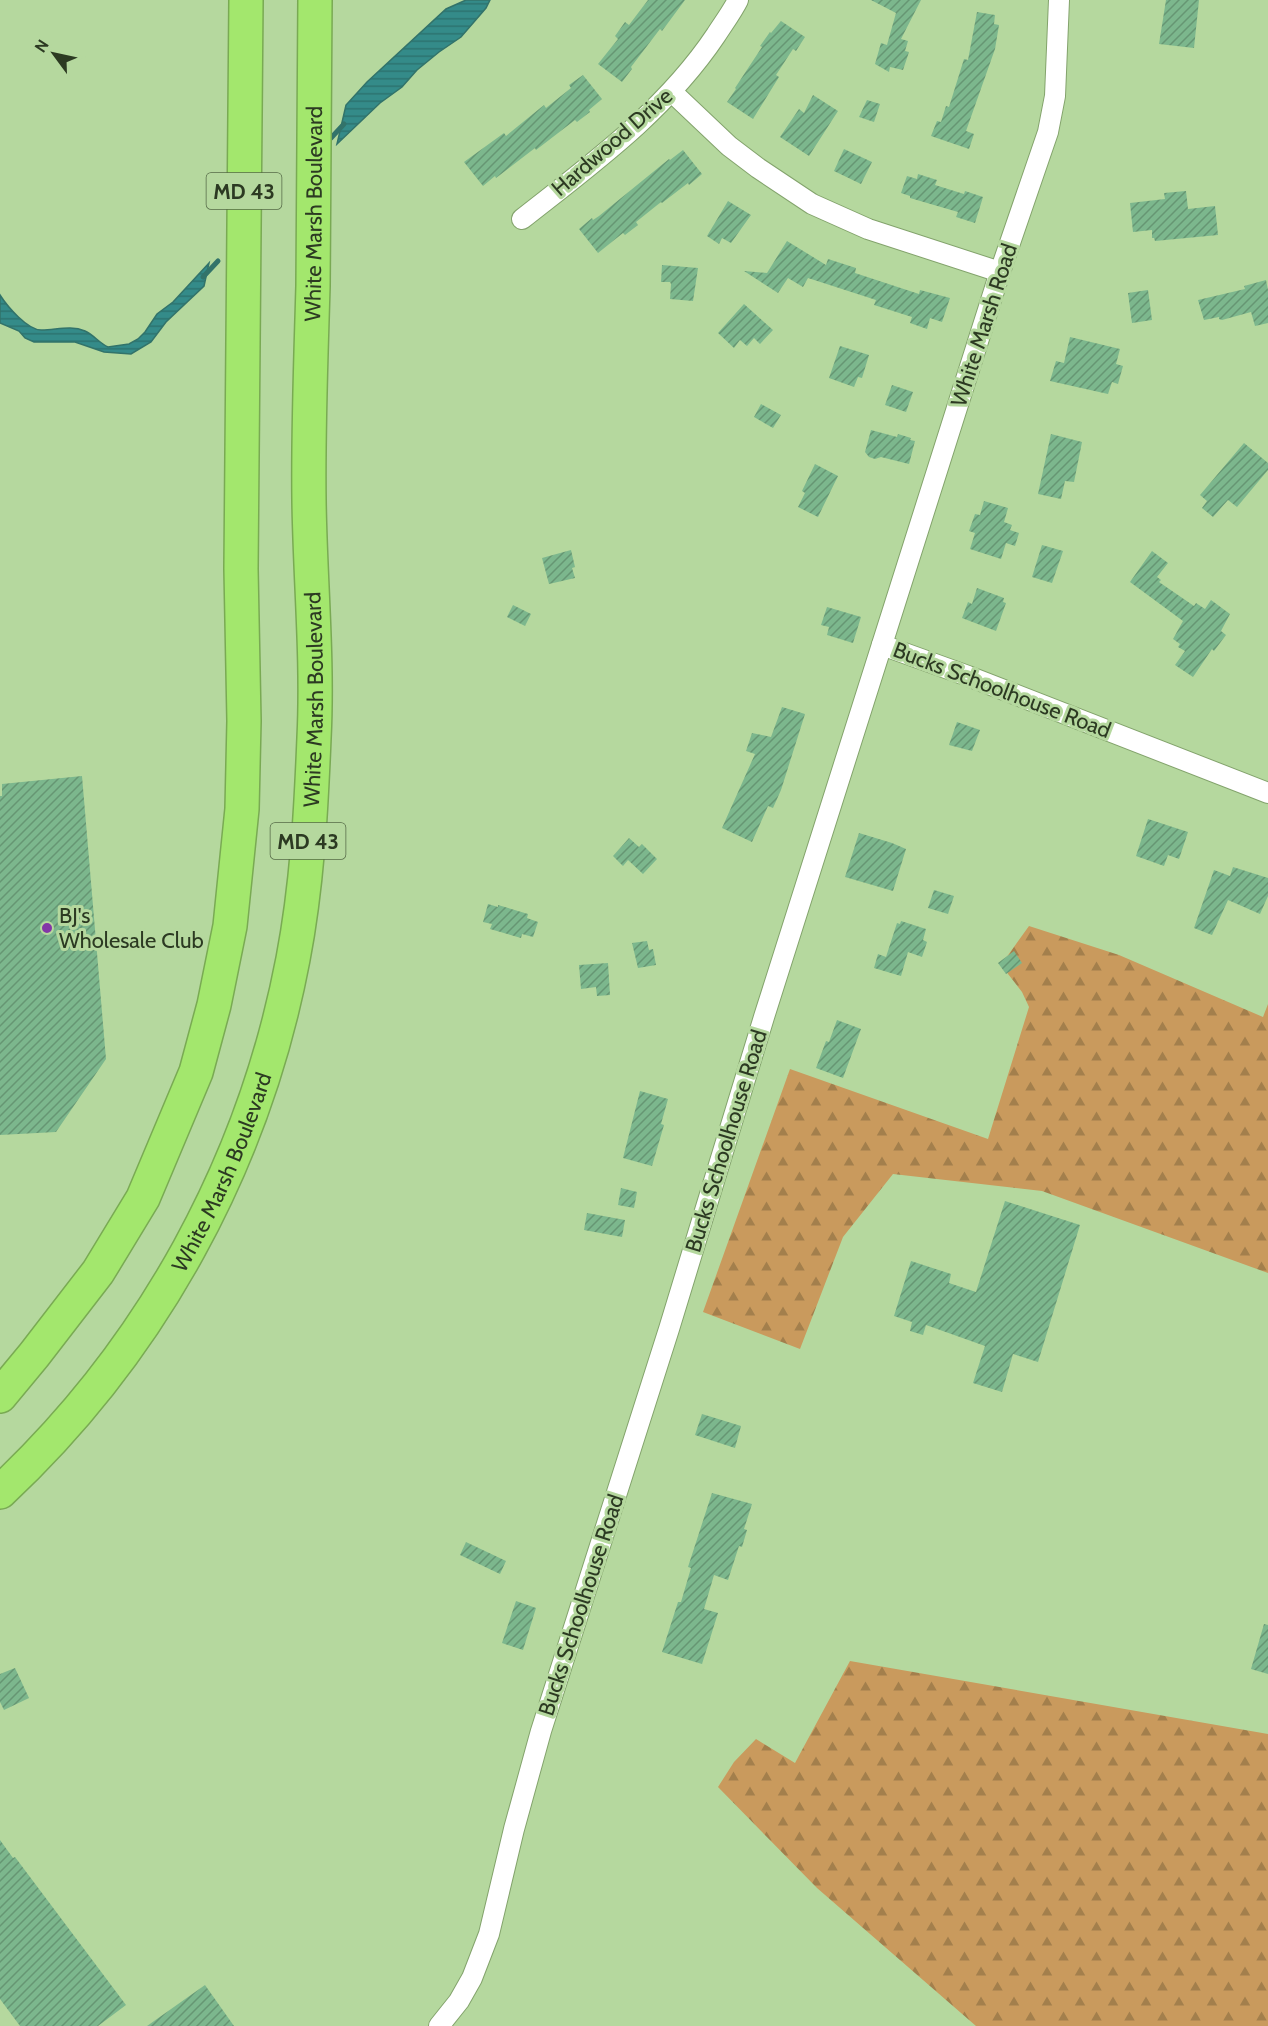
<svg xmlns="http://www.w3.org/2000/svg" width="1268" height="2026" font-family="Cabin,sans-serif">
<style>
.forest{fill:url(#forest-firs)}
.water{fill:url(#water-rules);stroke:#32736a;stroke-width:1.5}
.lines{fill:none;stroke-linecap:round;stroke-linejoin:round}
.stream{stroke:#32736a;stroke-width:5}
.building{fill:url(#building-hatch)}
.street-casing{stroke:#83a36c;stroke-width:22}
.highway-casing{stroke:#79aa53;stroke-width:36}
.street{stroke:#fff;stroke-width:20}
.highway{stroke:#a3e76d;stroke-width:33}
.poi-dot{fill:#8336a7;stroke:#b5d89e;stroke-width:2}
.labels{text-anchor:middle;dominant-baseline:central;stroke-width:6;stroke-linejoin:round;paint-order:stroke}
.shield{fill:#b5d89e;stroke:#556947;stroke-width:1.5}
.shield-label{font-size:21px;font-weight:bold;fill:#2c3a22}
.street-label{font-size:22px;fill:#2c3a22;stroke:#b5d89e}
.poi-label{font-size:22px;fill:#2c3a22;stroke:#b5d89e;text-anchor:start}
</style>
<defs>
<pattern id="forest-firs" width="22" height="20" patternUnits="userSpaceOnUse" patternTransform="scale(1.5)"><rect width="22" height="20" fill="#c99a5d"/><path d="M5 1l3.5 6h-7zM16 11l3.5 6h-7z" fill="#a37f4c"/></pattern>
<pattern id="water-rules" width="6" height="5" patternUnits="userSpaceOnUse" patternTransform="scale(1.5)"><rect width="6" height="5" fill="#348b89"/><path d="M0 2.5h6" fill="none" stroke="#2c7370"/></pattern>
<pattern id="building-hatch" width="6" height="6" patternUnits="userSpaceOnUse" patternTransform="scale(1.5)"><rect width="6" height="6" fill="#7cb78d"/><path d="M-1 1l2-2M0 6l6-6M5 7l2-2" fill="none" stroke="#669673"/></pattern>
</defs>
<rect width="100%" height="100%" fill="#b5d89e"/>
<!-- forest -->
<g class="forest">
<polygon points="1029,926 1119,955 1263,1017 1268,1004 1268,1273 1042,1191 893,1174 843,1237 800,1349 703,1312 790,1069 988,1139 1029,1007 1022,992 1001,965"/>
<polygon points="850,1661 1268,1734 1268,2026 976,2026 817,1888 718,1787 734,1762 756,1739 795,1763"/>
</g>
<!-- water -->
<g class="water">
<polygon points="466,0 490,0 486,8 461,37 439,52 417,70 402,87 380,103 337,144 346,105 367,82 446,9"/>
<path d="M209,263l-5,23 -38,36 -15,20 -20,12 -27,-2 -29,-10h-41l-9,-4 -6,-7 -19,-8v-28c7,11 28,36 42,35 14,0 29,-5 43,1 9,4 14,12 23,16l21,-3 9,-5 7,-7 12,-18 16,-12z"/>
</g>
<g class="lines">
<!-- stream -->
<g class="stream">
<polyline points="331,138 344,124"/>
<polyline points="203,277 218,261"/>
</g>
</g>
<!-- building -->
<g class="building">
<polygon points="648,0 685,0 662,31 660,29 631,67 632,69 622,82 598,64 618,39 615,36 625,22 629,25"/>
<polygon points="871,0 921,0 901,39 908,41 905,51 909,52 903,70 890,67 889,72 875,64 881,43 887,45 896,13"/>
<polygon points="1166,0 1199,0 1194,48 1159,44"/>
<polygon points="977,12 995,15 994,24 999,25 995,49 966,131 974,134 969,149 931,136 937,121 941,122 946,106 949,107 964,59 968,60"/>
<polygon points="781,21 805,37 796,51 793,49 776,75 779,77 753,119 727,102 736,89 735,88 762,47 760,46 770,32 771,33"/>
<polygon points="583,75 602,99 589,110 590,112 577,122 575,120 536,150 535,148 496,178 495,176 483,186 464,162 504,133 506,136 544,105 546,108 571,88 569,85"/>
<polygon points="813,95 838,111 809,156 780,137 799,109 804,113"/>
<polygon points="867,100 880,104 874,122 859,117"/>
<polygon points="844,149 872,162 861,184 834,171"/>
<polygon points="683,150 702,174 689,185 688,183 662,203 661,202 636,222 638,225 625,235 623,233 598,253 579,229 592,218 593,220 599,216 669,159 670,160"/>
<polygon points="918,174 937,180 935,185 964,194 965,191 983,197 975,223 956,217 958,212 910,198 910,196 901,193 907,176 917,179"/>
<polygon points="1186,191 1188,209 1215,206 1218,235 1155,241 1154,238 1152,238 1152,230 1133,232 1130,203 1165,199 1164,193"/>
<polygon points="728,201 751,215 731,243 722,238 719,244 707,236"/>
<polygon points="787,241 826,265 828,259 856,268 855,273 919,294 920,290 950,298 942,322 930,318 927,329 910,323 912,317 874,305 876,300 808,278 803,287 788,278 778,293 744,271 767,273"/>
<polygon points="662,265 698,268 693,301 670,299 671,284 670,282 661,282"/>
<polygon points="1266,280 1268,290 1268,323 1255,326 1251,312 1222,320 1219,319 1219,317 1204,320 1198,300 1245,289 1244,286"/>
<polygon points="1148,290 1152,320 1132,323 1128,293"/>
<polygon points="744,304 773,330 760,344 754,338 747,346 740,340 734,348 718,333"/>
<polygon points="1070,337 1120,349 1116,364 1123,366 1118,384 1112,382 1108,394 1050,381 1056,361 1064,363"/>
<polygon points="840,346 869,355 862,378 858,377 854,387 829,378"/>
<polygon points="892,385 913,392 906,412 885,405"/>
<polygon points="761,404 781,415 773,428 754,417"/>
<polygon points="871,430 897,437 898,434 911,438 910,440 915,441 909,464 881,457 875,459 869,457 865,452"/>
<polygon points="1051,434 1082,442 1074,482 1065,481 1061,499 1038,494"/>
<polygon points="1244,443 1268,463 1268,470 1237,507 1228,500 1213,517 1202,508 1207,501 1200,495"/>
<polygon points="815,464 838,476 818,517 798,507 805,493 802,491"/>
<polygon points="984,501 1008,508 1004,522 1012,525 1010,530 1019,533 1015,546 1006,543 1001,559 970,549 975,533 969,531 975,514 980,515"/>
<polygon points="1042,545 1063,551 1052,583 1032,577"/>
<polygon points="571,550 575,567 572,568 575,578 549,584 542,558"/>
<polygon points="1152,551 1168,563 1157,577 1161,580 1159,582 1194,606 1196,603 1205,609 1211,600 1230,614 1221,631 1226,635 1214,651 1212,649 1193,677 1175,665 1185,651 1178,647 1180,644 1173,639 1183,621 1130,582"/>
<polygon points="977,588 1004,598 1003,602 1006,603 996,631 962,618 968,602 972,604"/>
<polygon points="513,605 531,614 525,626 507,617"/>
<polygon points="827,607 861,617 853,643 827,635 829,627 821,625"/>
<polygon points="782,707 805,714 781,790 773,808 768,806 752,842 722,828 755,754 746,751 752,733 771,737"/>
<polygon points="957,722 980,730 972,751 949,745"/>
<polygon points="82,776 106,1059 56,1132 0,1135 0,796 2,796 2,784"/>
<polygon points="1148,819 1188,832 1179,859 1168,855 1164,866 1136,856"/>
<polygon points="859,833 892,843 906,849 893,891 845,877"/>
<polygon points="629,838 639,847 642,844 657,859 643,874 628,860 623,866 613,856"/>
<polygon points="1233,867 1268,878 1268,896 1260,914 1228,900 1212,935 1194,928 1214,870 1230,876"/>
<polygon points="934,890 954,896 948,914 928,908"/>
<polygon points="488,904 498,907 498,905 528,914 527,918 538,922 533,937 522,934 521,938 490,929 492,924 483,922"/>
<polygon points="901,921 926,929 923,940 927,942 922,957 908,952 901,976 874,968 878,954 886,957 897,923 900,924"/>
<polygon points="647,941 649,950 653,949 656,965 638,968 632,943"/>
<polygon points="1014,951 1022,963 1006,974 998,963"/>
<polygon points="608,963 610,995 597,996 596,987 581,989 579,965"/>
<polygon points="837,1020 861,1029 843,1078 816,1068 826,1041 829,1042"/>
<polygon points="640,1091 668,1099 661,1124 664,1125 652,1166 623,1158"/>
<polygon points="621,1188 637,1192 634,1208 618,1205"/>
<polygon points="1005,1201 1080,1225 1038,1362 1013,1354 1002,1392 973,1383 985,1346 926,1325 923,1335 910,1331 912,1322 894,1316 911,1261 951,1274 949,1283 976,1292"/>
<polygon points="587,1213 625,1220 622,1237 584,1230"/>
<polygon points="702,1414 741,1426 735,1448 695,1435"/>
<polygon points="712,1493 752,1504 744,1529 747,1530 742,1547 739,1546 728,1580 714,1575 704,1609 718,1613 702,1664 662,1652 678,1602 681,1602 691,1568 688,1567"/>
<polygon points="466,1542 506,1561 500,1574 460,1555"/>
<polygon points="516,1601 536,1608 523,1650 502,1643"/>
<polygon points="1264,1624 1268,1625 1268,1674 1251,1669"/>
<polygon points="15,1668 29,1698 4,1710 0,1702 0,1674"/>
<polygon points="0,1840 13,1858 15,1857 126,2005 98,2026 20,2026 0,1999"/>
<polygon points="205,1985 234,2026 147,2026"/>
</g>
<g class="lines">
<!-- street casing -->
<g class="street-casing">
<g id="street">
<polyline points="672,92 729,146 758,168 812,204 868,229 1000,272"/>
<path d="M522,219c71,-56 143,-108 194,-184 7,-11 16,-23 22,-35"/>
<polyline points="882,645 968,676 1268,793"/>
<polyline points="439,2026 459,2001 472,1978 489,1934 514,1829 541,1731 669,1329 764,1017 1000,272 1048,132 1055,96 1059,0"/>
</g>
</g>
<!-- highway casing -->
<g class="highway-casing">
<g id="highway">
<polyline points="0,1396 34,1355 98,1272 143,1198 196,1072 214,1005 230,926 242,809 244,721 241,569 246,0"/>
<path id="s1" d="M0,1492c152,-142 254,-328 293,-533 14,-73 18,-147 21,-221 4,-80 -4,-159 -5,-238 -1,-71 2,-143 4,-214 1,-96 1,-191 2,-286"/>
</g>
</g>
<!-- street -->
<use href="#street" class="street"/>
<!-- highway -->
<use href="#highway" class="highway"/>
</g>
<!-- markers -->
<circle class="poi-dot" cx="47" cy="928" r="6"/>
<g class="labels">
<!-- shield labels -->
<g class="shield">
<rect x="206.5" y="173" width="75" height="36" rx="4.5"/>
<rect x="270.5" y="823" width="75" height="36" rx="4.5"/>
</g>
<g class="shield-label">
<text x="244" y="191">MD 43</text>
<text x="308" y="841">MD 43</text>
</g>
<!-- street labels -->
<g class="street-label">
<text transform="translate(612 142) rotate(-41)">Hardwood Drive</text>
<text stroke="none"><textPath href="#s1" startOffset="1365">White Marsh Boulevard</textPath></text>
<text transform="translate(984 325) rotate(-72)">White Marsh Road</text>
<text transform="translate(1002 690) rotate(21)">Bucks Schoolhouse Road</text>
<text stroke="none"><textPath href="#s1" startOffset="879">White Marsh Boulevard</textPath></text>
<text transform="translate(726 1141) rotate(-73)">Bucks Schoolhouse Road</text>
<text stroke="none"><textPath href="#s1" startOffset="393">White Marsh Boulevard</textPath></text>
<text transform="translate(581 1605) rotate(-72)">Bucks Schoolhouse Road</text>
</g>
<!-- poi labels -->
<g class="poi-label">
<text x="59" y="915">BJ's<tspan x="59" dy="25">Wholesale Club</tspan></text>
</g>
</g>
<!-- north arrow -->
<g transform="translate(54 54) rotate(303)" stroke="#b5d89e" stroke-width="4.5" paint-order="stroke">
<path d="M0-4.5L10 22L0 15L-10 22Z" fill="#2c3a22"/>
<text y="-9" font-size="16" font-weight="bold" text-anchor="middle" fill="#2c3a22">N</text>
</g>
</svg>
